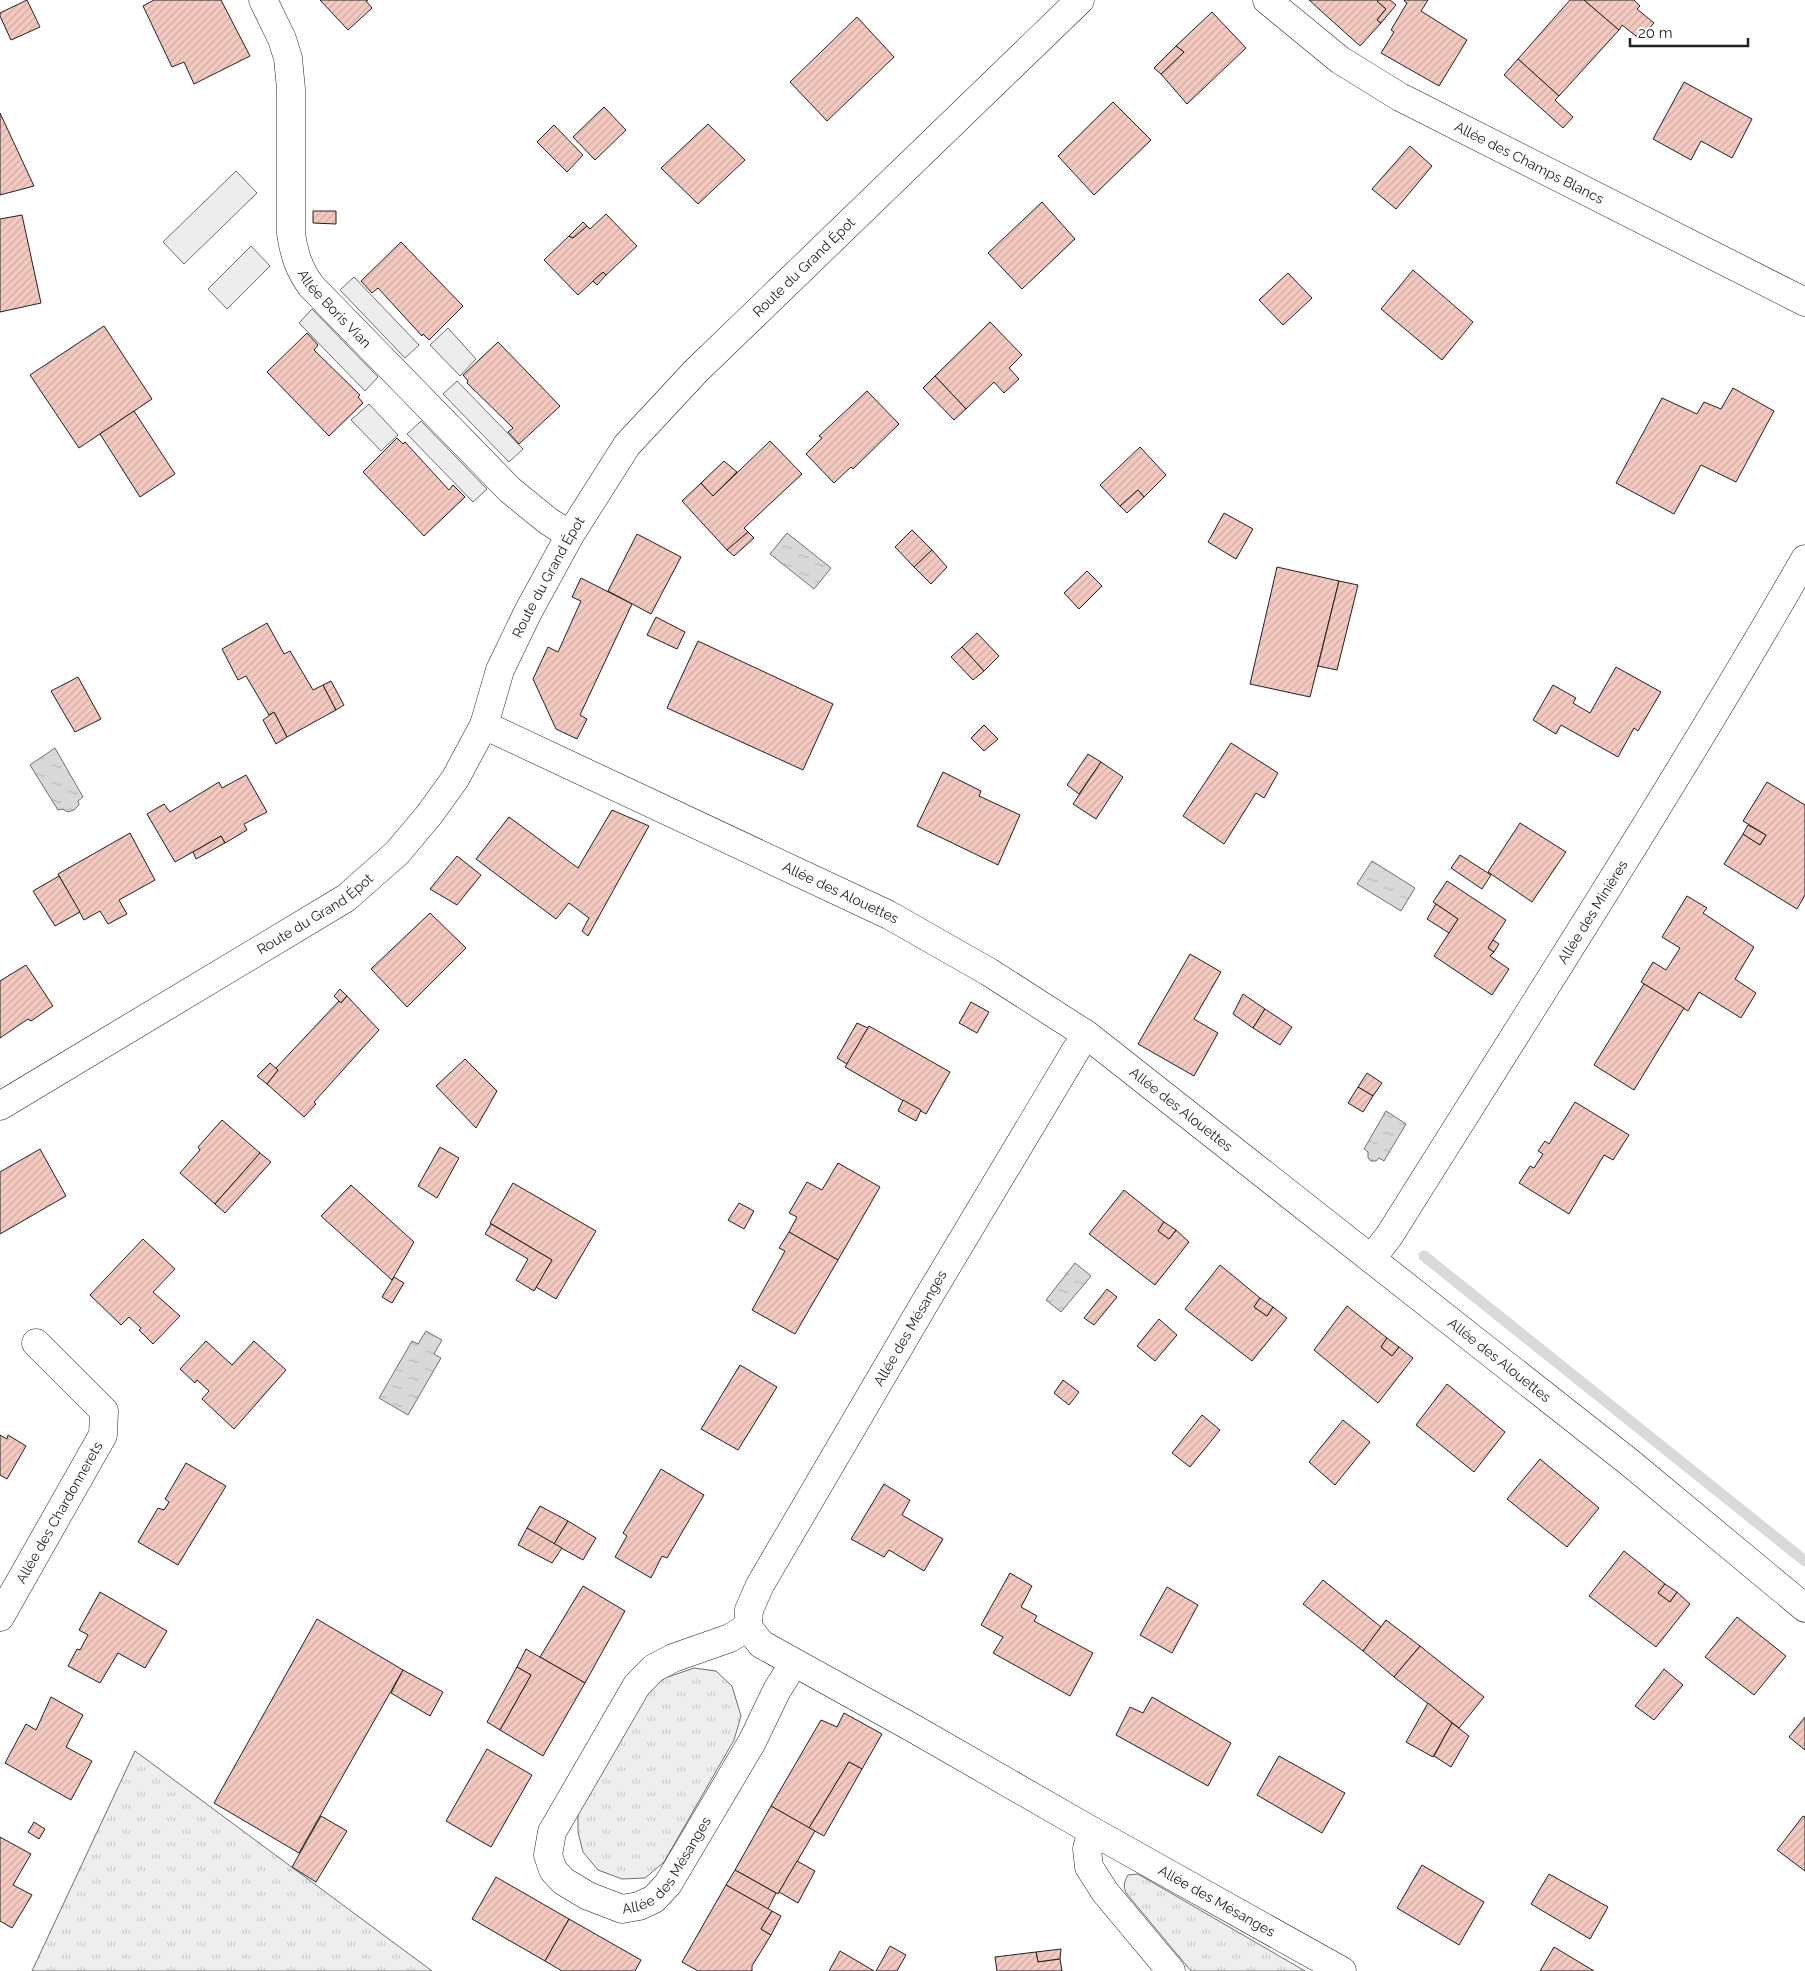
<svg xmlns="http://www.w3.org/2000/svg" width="1805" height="1971" font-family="Raleway,sans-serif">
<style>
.grass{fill:url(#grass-tufts);stroke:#6f6f6f}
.parking{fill:#ededed;stroke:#6f6f6f}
.water{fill:url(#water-ripples);stroke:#6f6f6f}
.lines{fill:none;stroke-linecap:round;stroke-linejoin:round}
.stream{stroke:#d9d9d9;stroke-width:11}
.building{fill:url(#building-hatch);stroke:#222}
.street-casing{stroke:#222;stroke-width:29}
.street{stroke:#fff;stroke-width:28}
.labels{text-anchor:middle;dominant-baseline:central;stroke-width:4;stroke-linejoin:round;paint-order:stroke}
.street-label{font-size:14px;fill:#222;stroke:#fff}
</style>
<defs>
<pattern id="grass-tufts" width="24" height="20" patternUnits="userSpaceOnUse" patternTransform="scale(1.25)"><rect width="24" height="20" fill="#eee"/><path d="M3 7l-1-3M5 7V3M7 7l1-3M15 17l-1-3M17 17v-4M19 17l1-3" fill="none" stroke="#ccc"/></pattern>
<pattern id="water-ripples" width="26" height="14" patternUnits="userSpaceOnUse" patternTransform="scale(1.25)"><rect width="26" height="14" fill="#d9d9d9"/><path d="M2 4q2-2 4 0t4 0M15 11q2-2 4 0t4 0" fill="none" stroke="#bababa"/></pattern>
<pattern id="building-hatch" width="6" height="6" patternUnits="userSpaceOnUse" patternTransform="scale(1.25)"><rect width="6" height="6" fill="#f3c9c0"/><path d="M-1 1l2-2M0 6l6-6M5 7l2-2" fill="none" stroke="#d0aca5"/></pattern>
</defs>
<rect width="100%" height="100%" fill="#fff"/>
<!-- grass -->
<g class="grass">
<polygon points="694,1668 716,1671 732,1686 741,1716 734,1740 664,1862 645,1878 622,1879 598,1870 583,1852 578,1832 578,1813 648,1691 665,1678"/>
<polygon points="135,1751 432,1971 32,1971"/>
<path d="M1138,1874l167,97h-114l-65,-78c-3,-7 -2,-11 2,-18z"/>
</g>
<!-- parking -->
<g class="parking">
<polygon points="236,171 257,193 184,264 163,242"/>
<polygon points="251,246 270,266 227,309 208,289"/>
<polygon points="354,277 419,345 405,358 340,290"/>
<polygon points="312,309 378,377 365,391 299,323"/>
<polygon points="448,328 476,359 460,376 430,345"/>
<polygon points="457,381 523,449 509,462 443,394"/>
<polygon points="369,404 398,435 381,451 351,420"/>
<polygon points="421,421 487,489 473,502 407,434"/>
</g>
<!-- water -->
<g class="water">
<polygon points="787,533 831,568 814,589 770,554"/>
<polygon points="55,748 83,797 78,801 79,805 74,810 68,812 63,809 58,810 30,765"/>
<polygon points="1372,861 1415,888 1401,911 1357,884"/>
<polygon points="1386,1111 1406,1124 1384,1161 1379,1158 1376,1161 1371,1161 1368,1158 1368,1152 1364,1149"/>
<polygon points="1075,1263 1091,1276 1061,1312 1046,1300"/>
<polygon points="426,1331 442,1340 434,1354 441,1358 408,1415 379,1398 412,1341 418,1344"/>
</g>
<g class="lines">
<!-- stream -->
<polyline class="stream" points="1424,1256 1805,1561"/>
</g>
<!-- building -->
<g class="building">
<polygon points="27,0 40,27 11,40 0,16 0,13"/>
<polygon points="154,0 221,0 250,56 194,84 184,62 172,67 143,6"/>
<polygon points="320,0 368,0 366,1 372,8 348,30"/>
<polygon points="1309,0 1378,0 1377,1 1386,9 1377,20 1381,23 1360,46"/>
<polygon points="1378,0 1390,0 1396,5 1381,23 1377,20 1386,9 1377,1"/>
<polygon points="1405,0 1428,0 1421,11 1467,40 1439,86 1381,53 1394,32 1391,30 1407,3 1404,1"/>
<polygon points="1570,0 1584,0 1619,30 1559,96 1518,59"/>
<polygon points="1584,0 1634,0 1640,6 1637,9 1654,23 1640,39 1622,25 1619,30"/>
<polygon points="1212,12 1246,48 1187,104 1161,74 1184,52 1176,46"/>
<polygon points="857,17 894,57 827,121 790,82"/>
<polygon points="1176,46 1184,52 1161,74 1154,68"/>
<polygon points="1518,59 1559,96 1555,100 1573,117 1563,128 1504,75"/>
<polygon points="1684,82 1752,119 1732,158 1701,141 1691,160 1653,139"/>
<polygon points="1113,102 1151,140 1094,195 1058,156"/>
<polygon points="604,107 626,130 595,160 573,137"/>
<polygon points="0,113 34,186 0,195"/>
<polygon points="708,124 745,160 698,204 661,168"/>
<polygon points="554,125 583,155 567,172 537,142"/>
<polygon points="1410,146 1432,166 1396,209 1372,189"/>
<polygon points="1042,202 1075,239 1022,289 988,253"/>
<polygon points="313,211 336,211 336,224 313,223"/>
<polygon points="606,214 637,246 606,275 603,272 578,295 544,260 569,236 573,238 587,226 590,229"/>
<polygon points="22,215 41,303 0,312 0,219"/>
<polygon points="583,222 587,226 573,238 569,236"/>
<polygon points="401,242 463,306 429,340 423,334 422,336 378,288 372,293 361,281"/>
<polygon points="1413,270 1473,322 1442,360 1381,309"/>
<polygon points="603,272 606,275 597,285 593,281"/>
<polygon points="1288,273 1312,298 1283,325 1259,300"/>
<polygon points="990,322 1022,355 1009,368 1019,379 1004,393 994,382 966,409 935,376"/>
<polygon points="104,326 152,399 79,448 30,375"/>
<polygon points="307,333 318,345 314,350 360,395 358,397 363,403 329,436 267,372"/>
<polygon points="498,342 560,406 519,444 508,432 513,428 467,383 468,381 463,375"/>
<polygon points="935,376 966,409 954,420 923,388"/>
<polygon points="1733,388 1774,411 1736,482 1701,465 1674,514 1616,483 1662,398 1697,414 1704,402 1721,409"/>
<polygon points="867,391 899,424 853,469 851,467 834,483 806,454 822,438 819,436"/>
<polygon points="134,411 175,474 140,497 100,434"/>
<polygon points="397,438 403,444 405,442 449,490 453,485 465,497 424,536 363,472"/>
<polygon points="770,441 802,474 744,528 748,532 727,550 682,501 701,483 713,496"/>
<polygon points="1140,447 1166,475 1144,497 1138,490 1120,506 1100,485"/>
<polygon points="724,461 737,472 713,496 701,483"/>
<polygon points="1138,490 1144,497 1127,513 1120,506"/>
<polygon points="1224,513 1253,529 1236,559 1208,542"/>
<polygon points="912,530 932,550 914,567 895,547"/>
<polygon points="748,532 754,538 734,556 727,550"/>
<polygon points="637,534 681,557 651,614 608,591"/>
<polygon points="932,550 947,567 931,584 914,567"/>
<polygon points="1277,567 1339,581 1310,697 1250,684"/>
<polygon points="1087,571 1102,586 1079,609 1064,593"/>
<polygon points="581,578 632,604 580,715 587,719 577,739 556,729 533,679 548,647 558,652 581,601 572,597"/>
<polygon points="1339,581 1358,585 1337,670 1318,666"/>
<polygon points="656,617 685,632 677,649 647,635"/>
<polygon points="267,623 284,654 290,651 313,690 323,685 336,710 287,737 274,712 269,715 246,676 238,680 222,649"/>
<polygon points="977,633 999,656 984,671 962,647"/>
<polygon points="698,641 833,704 803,770 667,708"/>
<polygon points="962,647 984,671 973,680 951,657"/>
<polygon points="1616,667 1661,692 1638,731 1634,728 1618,757 1561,725 1556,734 1533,720 1553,685 1576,698 1573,703 1590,713"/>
<polygon points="78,677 101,719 75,732 51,691"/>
<polygon points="331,681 344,705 336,710 323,685"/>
<polygon points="274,712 287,737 276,744 263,720"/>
<polygon points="984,725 998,739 984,751 971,738"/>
<polygon points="1231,743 1278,773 1264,798 1256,793 1224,844 1183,816"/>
<polygon points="1088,754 1101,762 1079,794 1067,785"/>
<polygon points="1101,762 1123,777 1096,819 1073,804"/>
<polygon points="943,772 981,791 979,796 1020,815 998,865 917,826"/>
<polygon points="246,775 267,812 244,824 247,830 225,843 221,836 175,862 147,814 164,804 170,812 219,782 222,788"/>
<polygon points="1767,782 1805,805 1805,895 1797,909 1724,864 1743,834 1760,845 1766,835 1743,821"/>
<polygon points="612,810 649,826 588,936 582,931 589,918 569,903 556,919 476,859 509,817 578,868"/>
<polygon points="1520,823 1566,852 1532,902 1488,872"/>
<polygon points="1748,825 1766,835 1760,845 1743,834"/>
<polygon points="130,833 155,880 119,900 127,914 108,924 100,911 84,920 58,874"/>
<polygon points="221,836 225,843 196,859 193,852"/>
<polygon points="1460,855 1491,875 1482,889 1451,868"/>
<polygon points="457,856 481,875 457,905 430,889"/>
<polygon points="59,876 80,912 55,926 33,891"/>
<polygon points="1447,881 1506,920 1488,948 1494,952 1490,956 1509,969 1492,995 1434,956 1458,919 1433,902"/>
<polygon points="1687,896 1707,908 1703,913 1754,947 1735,979 1756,993 1741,1018 1699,992 1688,1011 1641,982 1653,962 1666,970 1680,948 1662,937"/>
<polygon points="1436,904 1458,919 1449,933 1427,919"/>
<polygon points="430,913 466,948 407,1007 371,969"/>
<polygon points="1493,940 1499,944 1494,952 1488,948"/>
<polygon points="1190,954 1221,972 1194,1019 1218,1033 1194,1076 1138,1044"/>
<polygon points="26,965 53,1006 31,1021 28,1019 0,1038 0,981"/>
<polygon points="1644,984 1684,1008 1634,1090 1594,1065"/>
<polygon points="340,989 347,996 341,1003 334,996"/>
<polygon points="1243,994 1265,1009 1253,1028 1233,1014"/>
<polygon points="347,996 379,1030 314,1102 316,1104 304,1117 267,1084 278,1070 276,1068 339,1001 341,1003"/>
<polygon points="971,1002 989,1012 977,1033 959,1023"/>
<polygon points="1265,1009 1292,1027 1280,1045 1253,1028"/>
<polygon points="857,1023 868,1028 847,1064 837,1058"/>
<polygon points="869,1026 950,1072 926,1114 845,1067"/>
<polygon points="465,1059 497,1091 476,1128 436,1086"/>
<polygon points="270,1063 278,1070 267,1084 257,1076"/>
<polygon points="1367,1073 1382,1083 1373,1096 1358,1087"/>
<polygon points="1358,1087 1373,1096 1363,1112 1348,1103"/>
<polygon points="903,1100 921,1110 916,1121 898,1111"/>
<polygon points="1575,1102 1629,1135 1613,1160 1604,1155 1569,1214 1519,1183 1530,1166 1534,1168 1543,1154 1538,1151 1545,1141 1549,1144"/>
<polygon points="222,1120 260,1153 215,1204 180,1173 200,1150 198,1147"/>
<polygon points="440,1147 459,1158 437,1198 418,1186"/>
<polygon points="40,1149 66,1196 0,1234 0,1172"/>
<polygon points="260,1153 271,1162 225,1213 215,1204"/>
<polygon points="838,1163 880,1187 838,1260 789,1232 797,1217 789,1213 807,1182 822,1190"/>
<polygon points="513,1183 596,1231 556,1299 536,1287 552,1260 490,1223"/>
<polygon points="351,1185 414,1242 392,1280 321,1216"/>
<polygon points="1124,1190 1164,1222 1158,1231 1169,1239 1176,1230 1189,1242 1155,1285 1089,1234"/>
<polygon points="739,1203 754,1211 744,1229 728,1220"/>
<polygon points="1164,1222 1176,1230 1169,1239 1158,1231"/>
<polygon points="491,1224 552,1260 534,1291 516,1280 528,1259 485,1234"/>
<polygon points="789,1232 838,1260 795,1334 752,1310 785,1251 779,1248"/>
<polygon points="143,1239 175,1269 153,1292 180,1316 153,1344 139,1330 141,1328 129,1317 121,1325 90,1295"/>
<polygon points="1220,1265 1260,1298 1254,1307 1267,1316 1273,1307 1287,1318 1252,1361 1185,1309"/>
<polygon points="394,1277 404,1283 392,1303 382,1297"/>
<polygon points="1107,1289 1117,1297 1094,1325 1084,1318"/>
<polygon points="1260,1298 1273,1307 1267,1316 1254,1307"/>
<polygon points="1347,1306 1387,1338 1381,1347 1392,1356 1399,1347 1413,1358 1378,1403 1314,1350"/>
<polygon points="1159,1319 1177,1335 1155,1361 1137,1346"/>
<polygon points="1387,1338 1399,1347 1392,1356 1381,1347"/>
<polygon points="206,1341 232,1365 254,1341 286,1370 234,1429 202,1399 209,1391 197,1380 195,1383 180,1369"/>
<polygon points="740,1365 777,1387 738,1450 701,1429"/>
<polygon points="1063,1380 1079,1392 1069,1405 1054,1393"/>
<polygon points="1447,1384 1505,1432 1474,1472 1416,1425"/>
<polygon points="1202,1415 1220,1430 1190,1467 1172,1453"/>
<polygon points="1343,1420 1370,1442 1335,1485 1309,1462"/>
<polygon points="0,1435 7,1439 8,1435 26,1446 7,1479 0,1475"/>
<polygon points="1540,1459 1599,1508 1567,1547 1507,1499"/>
<polygon points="186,1463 226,1486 178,1565 138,1542 158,1508 164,1510 169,1502 165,1499"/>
<polygon points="661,1469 704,1495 667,1558 662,1556 651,1578 615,1557 627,1536 623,1533"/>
<polygon points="884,1484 910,1500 902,1515 943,1539 924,1571 889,1550 884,1557 851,1539"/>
<polygon points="540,1506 568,1521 554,1544 527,1528"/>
<polygon points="568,1521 596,1538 583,1560 554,1544"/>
<polygon points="527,1528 562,1548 552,1563 518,1545"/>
<polygon points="1624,1551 1665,1584 1658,1593 1670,1602 1677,1592 1690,1604 1656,1647 1589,1596"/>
<polygon points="1010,1573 1032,1586 1021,1607 1037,1616 1034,1621 1093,1653 1070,1696 993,1653 1003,1637 981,1625"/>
<polygon points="1323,1580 1381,1627 1363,1651 1303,1604"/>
<polygon points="1665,1584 1677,1592 1670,1602 1658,1593"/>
<polygon points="583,1586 625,1611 585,1683 540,1657"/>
<polygon points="1167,1587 1198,1605 1172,1653 1140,1635"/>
<polygon points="100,1592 167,1631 145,1668 118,1653 100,1683 68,1666 77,1649 80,1650 88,1635 79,1630"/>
<polygon points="1737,1617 1786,1656 1754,1695 1705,1657"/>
<polygon points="317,1619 403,1670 299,1853 214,1803"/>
<polygon points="1386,1620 1420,1646 1394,1677 1363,1651"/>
<polygon points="1420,1646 1484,1697 1459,1728 1394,1677"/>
<polygon points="526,1649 585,1683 543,1756 500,1730 531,1675 517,1667"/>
<polygon points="517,1667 531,1675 500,1730 487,1722"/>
<polygon points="1664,1669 1683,1685 1654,1720 1635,1706"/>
<polygon points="403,1670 443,1692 430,1716 391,1693"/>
<polygon points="51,1697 83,1715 66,1747 92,1761 71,1800 5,1763 26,1724 36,1730"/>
<polygon points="1152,1697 1231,1743 1208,1786 1116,1735 1130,1707 1143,1713"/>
<polygon points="1428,1703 1452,1723 1433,1757 1406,1742"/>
<polygon points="844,1713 882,1734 862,1769 849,1762 809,1828 771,1806 821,1720 837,1727"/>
<polygon points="1805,1717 1805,1750 1789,1737"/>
<polygon points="1452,1723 1469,1736 1451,1767 1434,1756"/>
<polygon points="487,1749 532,1775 491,1847 446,1821"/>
<polygon points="1279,1756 1345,1793 1322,1833 1257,1795"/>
<polygon points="849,1762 862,1769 824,1836 809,1828"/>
<polygon points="771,1806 815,1831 778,1894 735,1870"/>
<polygon points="321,1816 347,1831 316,1882 292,1867"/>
<polygon points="1803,1816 1805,1817 1805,1871 1777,1850"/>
<polygon points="34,1822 45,1829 39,1839 28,1832"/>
<polygon points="0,1837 31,1854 13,1885 32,1895 12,1928 0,1921"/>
<polygon points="797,1861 815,1871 798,1903 779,1892"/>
<polygon points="1422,1865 1484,1902 1459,1945 1397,1908"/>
<polygon points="735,1870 776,1893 768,1909 726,1885"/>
<polygon points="1549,1874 1608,1907 1590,1939 1531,1904"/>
<polygon points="496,1877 569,1919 545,1961 472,1919"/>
<polygon points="726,1885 772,1911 761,1929 771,1935 752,1966 752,1971 698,1971 682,1962"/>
<polygon points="772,1911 781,1916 771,1935 761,1929"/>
<polygon points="569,1919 641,1960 635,1971 562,1971 545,1961"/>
<polygon points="890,1946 906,1955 897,1971 876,1971"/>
<polygon points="1554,1947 1594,1971 1540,1971"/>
<polygon points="1061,1949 1060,1959 1038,1962 1036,1952"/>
<polygon points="840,1951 874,1971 829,1971"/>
<polygon points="1036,1952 1038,1962 1060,1959 1062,1971 997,1971 995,1957"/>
</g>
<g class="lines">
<!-- street casing -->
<g class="street-casing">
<g id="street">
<path id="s1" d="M263,0l19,39 6,19 3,31v144c3,21 8,37 21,54l198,203 38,31 22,14"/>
<path id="s2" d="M1267,0l73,60 60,37 405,205"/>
<path id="s3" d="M484,725l405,190 100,57 98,63 542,427 176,146"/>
<path id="s4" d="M1087,1035l-11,15 -153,256 -163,279 -11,25 -1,17 13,17 150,83 181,104 250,140"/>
<path id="s5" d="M0,1106l346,-208 51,-45 32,-38 26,-36 29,-54 16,-55 28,-58 42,-77 57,-90 69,-74 384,-371"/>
<path id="s6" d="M1371,1259l18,-23c140,-224 284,-447 416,-677"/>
<path id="s7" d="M0,1617l103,-182 1,-24 -68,-68"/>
<path id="s8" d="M748,1627l-18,11 -57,20 -19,10 -17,17 -85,147 -4,23 5,15 10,11 25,15 34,13 17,-3 15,-7 14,-15 84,-142 25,-52 17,-27"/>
<polyline points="1092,1831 1087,1849 1089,1867 1105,1892 1171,1971"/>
</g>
</g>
<!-- street -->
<use href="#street" class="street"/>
</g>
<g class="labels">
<!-- street labels -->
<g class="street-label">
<text stroke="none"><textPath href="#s2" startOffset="310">Allée des Champs Blancs</textPath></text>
<text stroke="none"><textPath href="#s5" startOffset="1194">Route du Grand Épot</textPath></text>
<text stroke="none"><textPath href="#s1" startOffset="328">Allée Boris Vian</textPath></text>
<text stroke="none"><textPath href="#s5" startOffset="789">Route du Grand Épot</textPath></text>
<text stroke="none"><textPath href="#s3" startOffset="394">Allée des Alouettes</textPath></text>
<text stroke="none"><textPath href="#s6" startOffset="412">Allée des Minières</textPath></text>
<text stroke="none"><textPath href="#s5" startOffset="369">Route du Grand Épot</textPath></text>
<text stroke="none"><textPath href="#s3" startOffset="799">Allée des Alouettes</textPath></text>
<text transform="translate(910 1328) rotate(-60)">Allée des Mésanges</text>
<text stroke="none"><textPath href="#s3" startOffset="1204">Allée des Alouettes</textPath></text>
<text stroke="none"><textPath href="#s7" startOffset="120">Allée des Chardonnerets</textPath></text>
<text stroke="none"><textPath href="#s8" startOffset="482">Allée des Mésanges</textPath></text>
<text stroke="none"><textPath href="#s4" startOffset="1229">Allée des Mésanges</textPath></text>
</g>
</g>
<!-- scale -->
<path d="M1630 38v8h118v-8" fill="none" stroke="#222222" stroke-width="2.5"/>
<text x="1638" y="38" font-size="15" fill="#222222" stroke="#ffffff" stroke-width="4" paint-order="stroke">20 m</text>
</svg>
